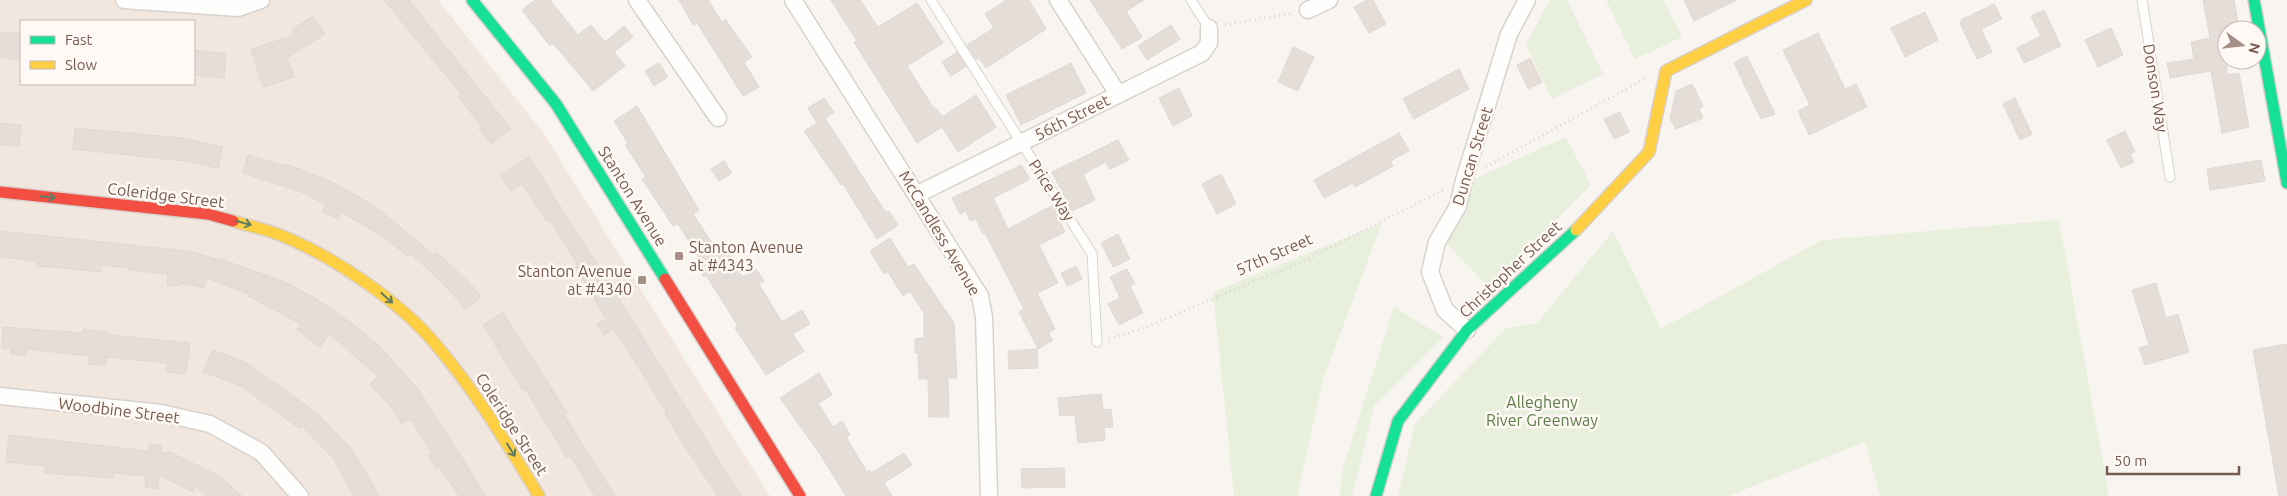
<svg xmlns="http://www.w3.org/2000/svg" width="2287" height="496" font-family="Ubuntu,sans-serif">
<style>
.residential{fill:#f1e7de;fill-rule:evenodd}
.green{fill:#e8efdc}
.building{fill:#e5ddd8;stroke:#e1d8d2}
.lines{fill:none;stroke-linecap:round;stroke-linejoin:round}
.lane-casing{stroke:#d8d2ce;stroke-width:11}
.street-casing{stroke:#d8d2ce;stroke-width:19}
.fast-casing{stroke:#d8d0cc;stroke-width:14}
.slow-casing{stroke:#d8d0cc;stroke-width:14}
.jam-casing{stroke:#d8d0cc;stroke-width:14}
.path{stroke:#dbd4d0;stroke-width:3;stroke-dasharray:1 4;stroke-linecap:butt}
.lane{stroke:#fefefd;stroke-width:9}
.street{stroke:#fefefd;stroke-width:16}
.fast{stroke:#16e098;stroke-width:11}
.slow{stroke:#ffcf43;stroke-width:11}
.jam{stroke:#f24e42;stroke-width:11}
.oneway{stroke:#5f7c61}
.poi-dot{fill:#a49087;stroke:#fef9f4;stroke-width:2}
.labels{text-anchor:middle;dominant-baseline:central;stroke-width:5;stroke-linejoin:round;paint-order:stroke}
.street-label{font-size:16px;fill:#775a4f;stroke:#fef9f4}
.poi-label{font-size:16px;fill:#775a4f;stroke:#fef9f4;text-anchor:start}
.park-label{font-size:16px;fill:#5c7c48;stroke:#fef9f4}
</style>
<rect width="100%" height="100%" fill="#f8f5f0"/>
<!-- residential -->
<path class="residential" d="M0,0h438l104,131 228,365h-770zM21,21h173v63h-173z"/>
<!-- green -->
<g class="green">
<polygon points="1550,0 1567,0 1603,74 1552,99 1526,45"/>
<polygon points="1606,0 1663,0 1682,37 1635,59"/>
<polygon points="1566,137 1591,185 1489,288 1447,244 1472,180"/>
<polygon points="2059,220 2109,496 1880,496 1865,442 1728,496 1398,496 1415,424 1506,328 1537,323 1613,231 1661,329 1822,240"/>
<polygon points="1382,223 1323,379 1297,496 1234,496 1213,292"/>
<polygon points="1394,307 1443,337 1374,406 1352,496 1340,496 1343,468"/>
</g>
<!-- building -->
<g class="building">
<polygon points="384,0 409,0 511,129 491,144 479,129 482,127 458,96 461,94"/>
<polygon points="535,0 550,0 578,35 591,25 605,42 624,26 633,37 614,52 625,66 593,91 553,43 550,46 522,10"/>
<polygon points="679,0 708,0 722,22 725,19 752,57 744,62 759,87 743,96 697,23 693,25"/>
<polygon points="831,0 860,0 878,27 917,3 943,43 907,66 934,109 936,108 942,117 976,95 996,127 958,152 942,127 917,143 854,42 857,41"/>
<polygon points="1006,0 1029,0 1046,29 986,68 979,58 976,59 967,45 994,28 985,14"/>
<polygon points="1090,0 1144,0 1126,11 1142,37 1122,49"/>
<polygon points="1367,0 1373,0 1386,24 1369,33 1354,7"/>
<polygon points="1684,0 1737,0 1694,21"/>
<polygon points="2203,0 2234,0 2239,28 2227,30 2227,75 2239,73 2249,127 2222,133 2211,71 2170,78 2167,63 2194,59 2191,42 2210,38"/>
<polygon points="1994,4 2002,19 1981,29 1992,52 1977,59 1960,23 1962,22 1961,20"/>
<polygon points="2044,10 2061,46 2024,63 2017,48 2041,36 2031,16"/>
<polygon points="1925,12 1938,40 1905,57 1891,28"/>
<polygon points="313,16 325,34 287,58 294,77 263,87 251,49 295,35 292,30"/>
<polygon points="1171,25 1180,39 1147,60 1138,46"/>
<polygon points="2111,28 2123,55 2098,67 2085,40"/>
<polygon points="0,32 21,34 21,60 0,57"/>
<polygon points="1818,33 1845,89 1856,84 1867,107 1809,135 1798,111 1810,105 1783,50"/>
<polygon points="1293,47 1314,57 1298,91 1278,82"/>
<polygon points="194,50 226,54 224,78 194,75"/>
<polygon points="957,52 966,66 951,76 942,62"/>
<polygon points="1747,56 1775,114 1761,119 1734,63"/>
<polygon points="1530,58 1542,82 1528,89 1517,65"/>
<polygon points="659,63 668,77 654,86 645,71"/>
<polygon points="1071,63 1086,93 1021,125 1006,95"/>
<polygon points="1459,69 1469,89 1414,119 1403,99"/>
<polygon points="1692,84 1703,106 1699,109 1703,118 1676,129 1670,119 1676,91"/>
<polygon points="1179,88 1192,116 1173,126 1159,98"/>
<polygon points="824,98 834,112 825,118 886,213 889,211 898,225 877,239 843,184 841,185 804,131 817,123 808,108"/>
<polygon points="2015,98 2032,134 2020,140 2003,104"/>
<polygon points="637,106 699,210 693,214 716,249 723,245 743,277 756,269 764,281 759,284 782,322 802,310 810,324 793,334 804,351 766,375 735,328 738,326 706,275 704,277 695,262 700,259 678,224 673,226 652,194 642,179 646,177 625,145 628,143 614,121"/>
<polygon points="1620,112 1629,132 1614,139 1604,119"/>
<polygon points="0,123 21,125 19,146 0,145"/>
<polygon points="75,128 183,138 222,147 218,168 185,161 73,149"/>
<polygon points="2125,131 2135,152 2130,154 2134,162 2121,168 2107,140"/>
<polygon points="1399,133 1409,151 1390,161 1393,166 1355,187 1353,183 1324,198 1314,180"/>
<polygon points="1118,140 1129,160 1110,169 1106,162 1083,174 1095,200 1072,211 1052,172"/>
<polygon points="248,155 285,166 286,164 330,181 352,193 381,211 434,255 436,252 467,280 481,296 466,310 443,283 410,253 408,256 386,239 342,212 338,219 322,211 326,205 304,193 243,173"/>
<polygon points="529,157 617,296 741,496 718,496 678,436 665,414 667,413 614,329 604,335 597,324 606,319 576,267 578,266 550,220 547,222 522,184 511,191 500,175"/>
<polygon points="2261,160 2265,181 2210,190 2207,169"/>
<polygon points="724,161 732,173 719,181 711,169"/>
<polygon points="1021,165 1030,179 993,198 1008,229 1053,205 1061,217 1058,218 1065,232 1039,245 1058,283 1037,293 1055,329 1048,333 1053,340 1038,349 1019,312 1024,309 985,233 983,234 976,219 970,221 966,211 960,214 952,198"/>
<polygon points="1221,174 1236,204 1217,214 1202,184"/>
<polygon points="0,231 187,251 229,262 285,282 313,297 353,324 380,347 419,390 486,496 459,496 439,466 436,468 428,455 432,453 411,419 402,424 391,407 370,384 378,376 329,334 320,347 297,330 301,324 248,296 249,294 207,278 204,288 182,283 181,286 167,285 168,274 129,270 129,268 101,265 101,272 62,268 36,266 36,261 0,257"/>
<polygon points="1118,234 1130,259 1113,267 1101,243"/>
<polygon points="890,238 908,267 914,264 954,323 957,378 948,378 949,417 929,417 928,379 919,379 918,353 915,353 915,339 924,338 924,313 910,291 903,296 888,272 884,274 870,251"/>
<polygon points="1076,266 1082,279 1067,286 1061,273"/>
<polygon points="1127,269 1135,284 1130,286 1143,313 1119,325 1108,304 1120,298 1110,277"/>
<polygon points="2156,283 2166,318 2178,314 2189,352 2145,365 2139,348 2149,345 2132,290"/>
<polygon points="503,312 567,413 564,415 615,496 595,496 570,456 567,458 525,389 523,391 483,325"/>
<polygon points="3,327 82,333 83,329 108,332 108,335 190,343 186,374 167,372 168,363 106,357 105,365 88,364 89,356 27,349 26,356 10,354 11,348 2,348"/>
<polygon points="2287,344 2287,496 2279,496 2253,350"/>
<polygon points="1037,349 1038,368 1009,369 1008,351"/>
<polygon points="212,350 245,362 317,413 352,449 379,496 354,496 333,458 302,426 300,429 241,386 203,372"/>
<polygon points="819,373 832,395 818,403 833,427 842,421 850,435 846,437 867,472 869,470 871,473 904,453 912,465 884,483 892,496 846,496 820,454 780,398"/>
<polygon points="1101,394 1103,410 1111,409 1113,427 1104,428 1105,440 1078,443 1075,415 1060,416 1058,398"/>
<polygon points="9,435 148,451 149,444 161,445 161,452 172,453 219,476 242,496 207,496 196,487 193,492 159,475 158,489 145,487 146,476 113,473 113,478 45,473 46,466 6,462"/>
<polygon points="1064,468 1065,487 1022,488 1021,469"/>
</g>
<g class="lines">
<!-- lane casing -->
<g class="lane-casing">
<g id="lane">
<polyline points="931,0 1092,254 1097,342"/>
<polyline points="1191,0 1209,28"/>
<polyline points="2142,0 2170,177"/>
</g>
</g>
<!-- street casing -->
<g class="street-casing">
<g id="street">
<polyline points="124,0 238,8 261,0"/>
<polyline points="637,0 718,118"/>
<polyline points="793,0 980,296 984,317 989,496"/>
<polyline points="1058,0 1118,94"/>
<polyline points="1308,10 1329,0"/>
<polyline points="918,194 1202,53 1209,43 1209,28"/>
<polyline points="1467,330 1445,310 1430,272 1437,242 1458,206 1464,180 1509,34 1527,0"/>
<polyline points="0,396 161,413 210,424 261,452 300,496"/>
</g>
</g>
<!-- fast casing -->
<g class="fast-casing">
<g id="fast">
<polyline points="472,0 556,104 665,279"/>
<polyline points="2254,0 2287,183"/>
<polyline points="1376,496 1398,421 1467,330 1576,230"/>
</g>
</g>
<!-- slow casing -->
<g class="slow-casing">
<g id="slow">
<path d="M233,221c16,5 32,8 47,14 53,21 121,67 157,111 39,46 70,98 102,150"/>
<polyline points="1576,230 1649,152 1666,71 1806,0"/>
</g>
</g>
<!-- jam casing -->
<g class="jam-casing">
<g id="jam">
<polyline points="0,192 208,214 233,221"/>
<polyline points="665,279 800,496"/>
</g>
</g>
<!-- path -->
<g class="path">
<polyline points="1225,25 1292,13"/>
<polyline points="1486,167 1644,79"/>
<polyline points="1109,339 1138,330 1308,259 1445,189"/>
</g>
<!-- lane -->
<use href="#lane" class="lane"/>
<!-- street -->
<use href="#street" class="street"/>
<!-- fast -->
<use href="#fast" class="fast"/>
<!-- slow -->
<use href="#slow" class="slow"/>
<!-- jam -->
<use href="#jam" class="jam"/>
</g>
<!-- one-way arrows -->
<defs><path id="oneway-shaft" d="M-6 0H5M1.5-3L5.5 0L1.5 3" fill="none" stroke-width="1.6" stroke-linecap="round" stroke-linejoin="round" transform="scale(1.25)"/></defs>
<g class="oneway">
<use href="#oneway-shaft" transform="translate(48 197) rotate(6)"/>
<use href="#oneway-shaft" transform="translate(244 223) rotate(16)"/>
<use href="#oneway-shaft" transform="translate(387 298) rotate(42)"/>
<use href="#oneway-shaft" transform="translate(511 450) rotate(58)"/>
</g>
<!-- markers -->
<g class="poi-dot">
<rect x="674" y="251" width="10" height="10" rx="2.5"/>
<rect x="637" y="275" width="10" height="10" rx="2.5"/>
</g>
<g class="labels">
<!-- street labels -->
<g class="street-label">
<text transform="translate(2156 88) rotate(81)">Donson Way</text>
<text transform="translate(1072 117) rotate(-27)">56th Street</text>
<text transform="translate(1472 156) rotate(-73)">Duncan Street</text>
<text transform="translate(1052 190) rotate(57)">Price Way</text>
<text transform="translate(166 195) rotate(7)">Coleridge Street</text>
<text transform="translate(633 196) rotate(58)">Stanton Avenue</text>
<text transform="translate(940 233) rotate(59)">McCandless Avenue</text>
<text transform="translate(1274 254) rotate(-24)">57th Street</text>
<text transform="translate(1510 269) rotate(-43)">Christopher Street</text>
<text transform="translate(119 410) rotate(7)">Woodbine Street</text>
<text transform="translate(512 424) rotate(57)">Coleridge Street</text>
</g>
<!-- poi labels -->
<g class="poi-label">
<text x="689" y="247">Stanton Avenue<tspan x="689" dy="18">at #4343</tspan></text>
<text x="632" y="271" text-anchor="end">Stanton Avenue<tspan x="632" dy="18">at #4340</tspan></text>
</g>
<!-- park labels -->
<g class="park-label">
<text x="1542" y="402">Allegheny<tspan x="1542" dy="18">River Greenway</tspan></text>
</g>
</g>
<!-- legend -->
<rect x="20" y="20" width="175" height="65" fill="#fef9f4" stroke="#c8b9b2"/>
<rect x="30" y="36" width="25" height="8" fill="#16e098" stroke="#c8b9b2"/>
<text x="65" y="45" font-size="15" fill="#775a4f">Fast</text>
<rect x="30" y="61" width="25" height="8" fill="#ffcf43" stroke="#c8b9b2"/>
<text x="65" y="70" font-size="15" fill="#775a4f">Slow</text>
<!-- north arrow -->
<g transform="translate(2242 45) rotate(105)"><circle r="24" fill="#fef9f4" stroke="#c8b9b2"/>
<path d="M0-4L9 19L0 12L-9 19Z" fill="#a49087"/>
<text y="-8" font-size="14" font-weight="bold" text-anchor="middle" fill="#775a4f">N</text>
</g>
<!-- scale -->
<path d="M2107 466v8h132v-8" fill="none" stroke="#775a4f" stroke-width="2.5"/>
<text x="2114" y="466" font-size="15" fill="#775a4f" stroke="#fef9f4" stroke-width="4" paint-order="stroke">50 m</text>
</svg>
